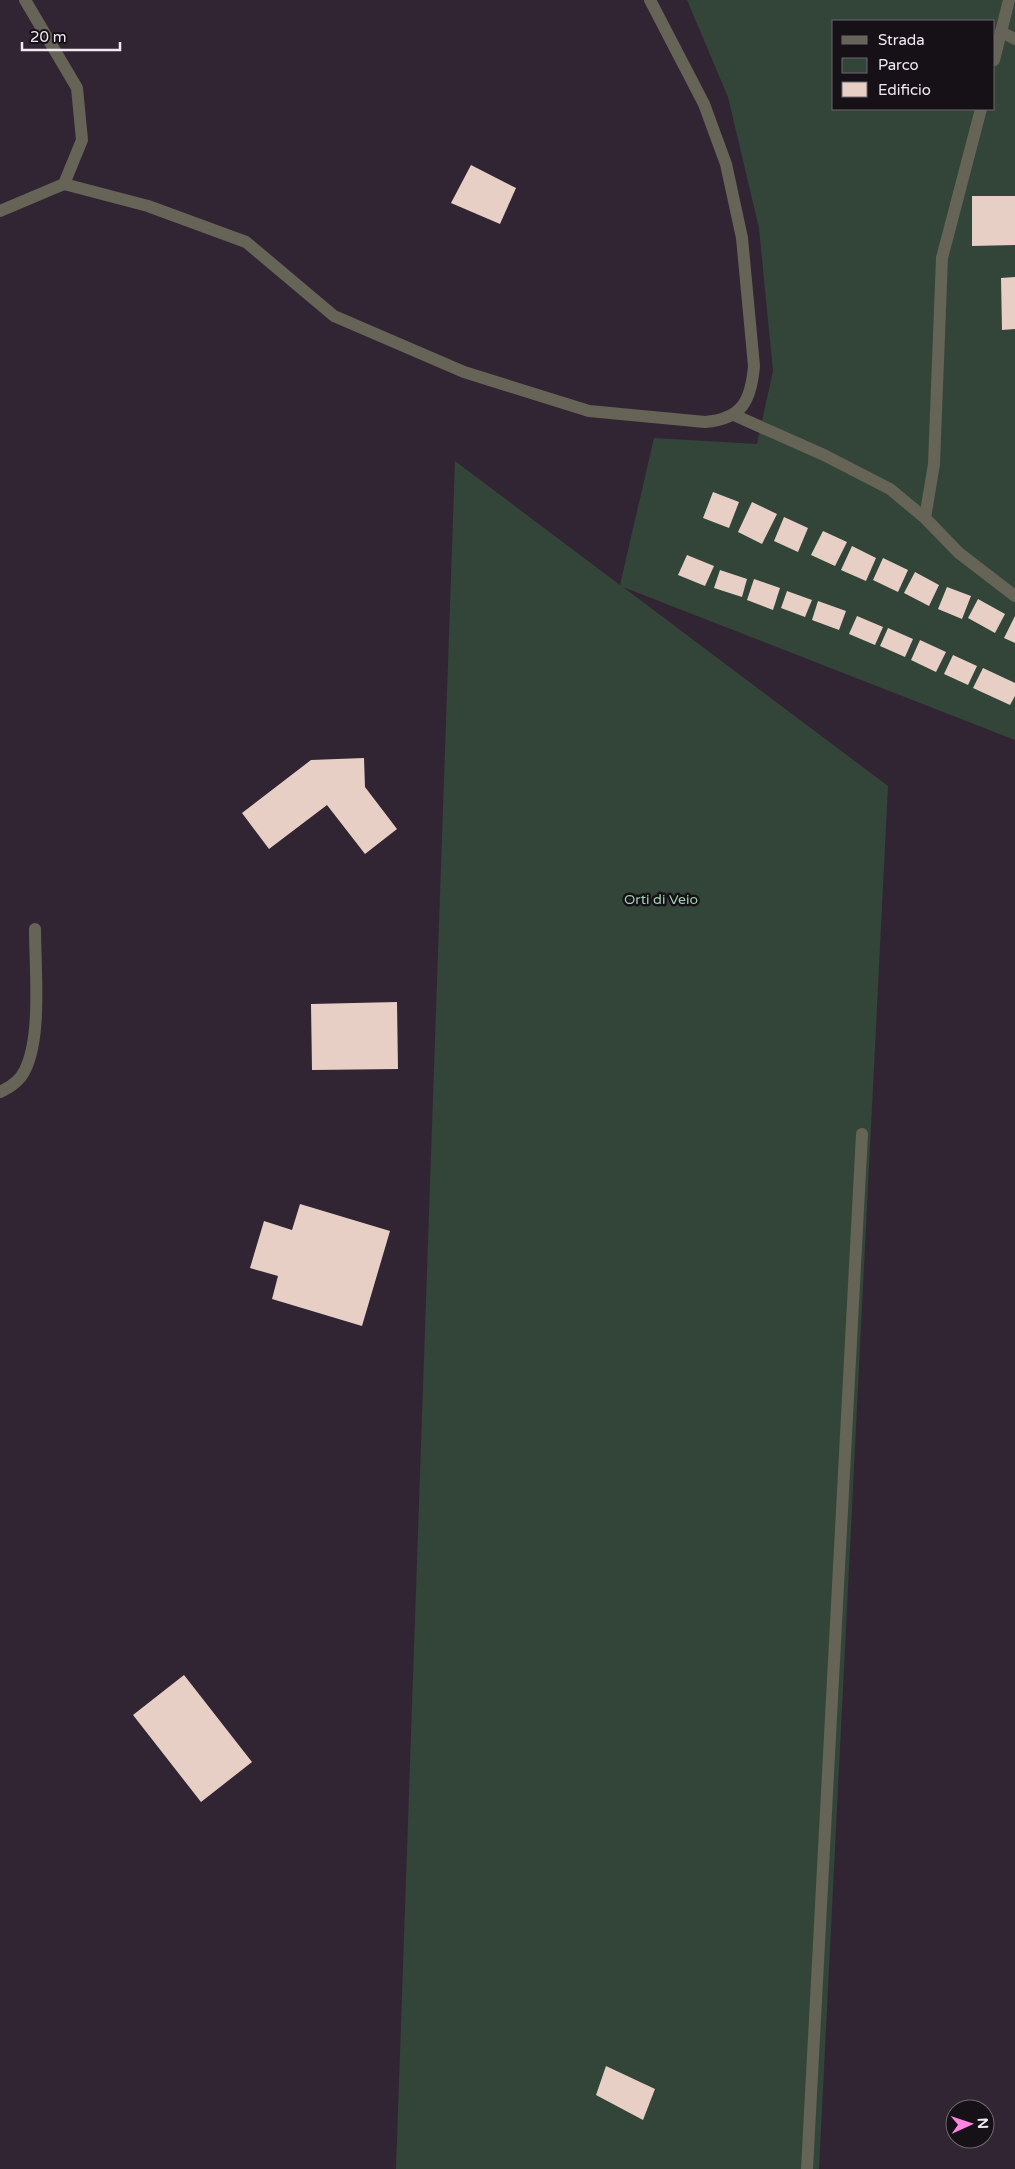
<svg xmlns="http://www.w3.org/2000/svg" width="1015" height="2169" font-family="'Varela Round',sans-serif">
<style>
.green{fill:#334539;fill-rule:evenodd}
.building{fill:#e7cfc5}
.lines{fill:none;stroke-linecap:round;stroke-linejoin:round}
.minor{stroke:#656456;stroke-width:12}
.labels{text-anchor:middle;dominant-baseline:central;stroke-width:5;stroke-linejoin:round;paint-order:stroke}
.park-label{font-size:14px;fill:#9dd4ae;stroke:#161017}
</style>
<rect width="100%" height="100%" fill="#322533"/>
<!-- green -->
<path class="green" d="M687,0h328v740l-392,-153 265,199 -69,1383h-423l59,-1708 165,124 34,-147 103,6 16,-73 -14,-143 -31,-131zM834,21h160v88h-160z"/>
<!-- building -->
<g class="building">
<polygon points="471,165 516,188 500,224 451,203"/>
<polygon points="972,196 1015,196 1015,245 972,246"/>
<polygon points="1015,277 1015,329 1002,330 1001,278"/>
<polygon points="713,492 739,502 729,528 703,518"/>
<polygon points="752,502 777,514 762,544 738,532"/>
<polygon points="784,517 808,528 798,552 774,541"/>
<polygon points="823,531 847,542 835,566 811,555"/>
<polygon points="852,546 876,558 866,581 841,570"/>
<polygon points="687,555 714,566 705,586 678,575"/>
<polygon points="883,558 908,570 898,592 873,580"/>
<polygon points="720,570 747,579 742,597 714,588"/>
<polygon points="915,572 939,585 929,606 904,593"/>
<polygon points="754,579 780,588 773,610 747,600"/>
<polygon points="947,587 971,596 962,619 938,609"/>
<polygon points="787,591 812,600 805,617 781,608"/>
<polygon points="978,599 1005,614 995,633 968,618"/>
<polygon points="818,601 846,611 839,630 812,620"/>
<polygon points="857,616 883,627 875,645 849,634"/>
<polygon points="1015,616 1015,643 1004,638"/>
<polygon points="888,628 913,639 905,657 880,646"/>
<polygon points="920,640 946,652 936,672 911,660"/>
<polygon points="953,655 977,666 968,685 944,674"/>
<polygon points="983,668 1015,683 1015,696 1010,705 973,688"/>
<polygon points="364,758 365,787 397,829 365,854 327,805 269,849 242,813 311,760"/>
<polygon points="397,1002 398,1069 312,1070 311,1004"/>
<polygon points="300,1204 390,1231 362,1326 272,1299 278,1276 250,1268 264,1221 292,1230"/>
<polygon points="184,1675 252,1762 201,1802 133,1715"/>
<polygon points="606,2066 655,2089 643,2120 596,2095"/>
</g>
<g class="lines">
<!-- minor -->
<g class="minor">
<polyline points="1001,32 1015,39"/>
<polyline points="994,60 1009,0"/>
<path d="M64,184l84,22 98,36 88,74 130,56 125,39 116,11c37,-3 46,-21 49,-56l-12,-128 -16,-74 -22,-60 -54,-104"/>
<polyline points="0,211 64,184 82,140 77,88 25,0"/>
<polyline points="734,415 824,455 890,489 925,518 959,553 1015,596"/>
<polyline points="925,518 934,464 942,258 981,109"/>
<path d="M0,1092c11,-5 20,-11 25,-22 17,-34 10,-102 10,-141"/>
<polyline points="807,2169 862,1134"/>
</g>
</g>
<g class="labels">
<!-- park labels -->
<g class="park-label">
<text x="661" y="899">Orti di Veio</text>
</g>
</g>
<!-- legend -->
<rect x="832" y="20" width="162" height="90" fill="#161017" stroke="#6e676f"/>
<rect x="842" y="36" width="25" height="8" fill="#656456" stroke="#6e676f"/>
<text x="878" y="45" font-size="15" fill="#f2e9f2">Strada</text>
<rect x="842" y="58" width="25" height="15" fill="#334539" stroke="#6e676f"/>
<text x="878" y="70" font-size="15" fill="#f2e9f2">Parco</text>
<rect x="842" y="82" width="25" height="15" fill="#e7cfc5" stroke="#6e676f"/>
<text x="878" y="95" font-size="15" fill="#f2e9f2">Edificio</text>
<!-- north arrow -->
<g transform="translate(970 2124) rotate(87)"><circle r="24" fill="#161017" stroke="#6e676f"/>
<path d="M0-4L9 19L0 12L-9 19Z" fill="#fd86e3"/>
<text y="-8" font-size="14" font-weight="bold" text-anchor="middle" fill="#f2e9f2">N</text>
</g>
<!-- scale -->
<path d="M22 42v8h98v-8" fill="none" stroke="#f2e9f2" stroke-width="2.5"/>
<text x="30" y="42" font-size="15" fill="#f2e9f2" stroke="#161017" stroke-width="4" paint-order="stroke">20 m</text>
</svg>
